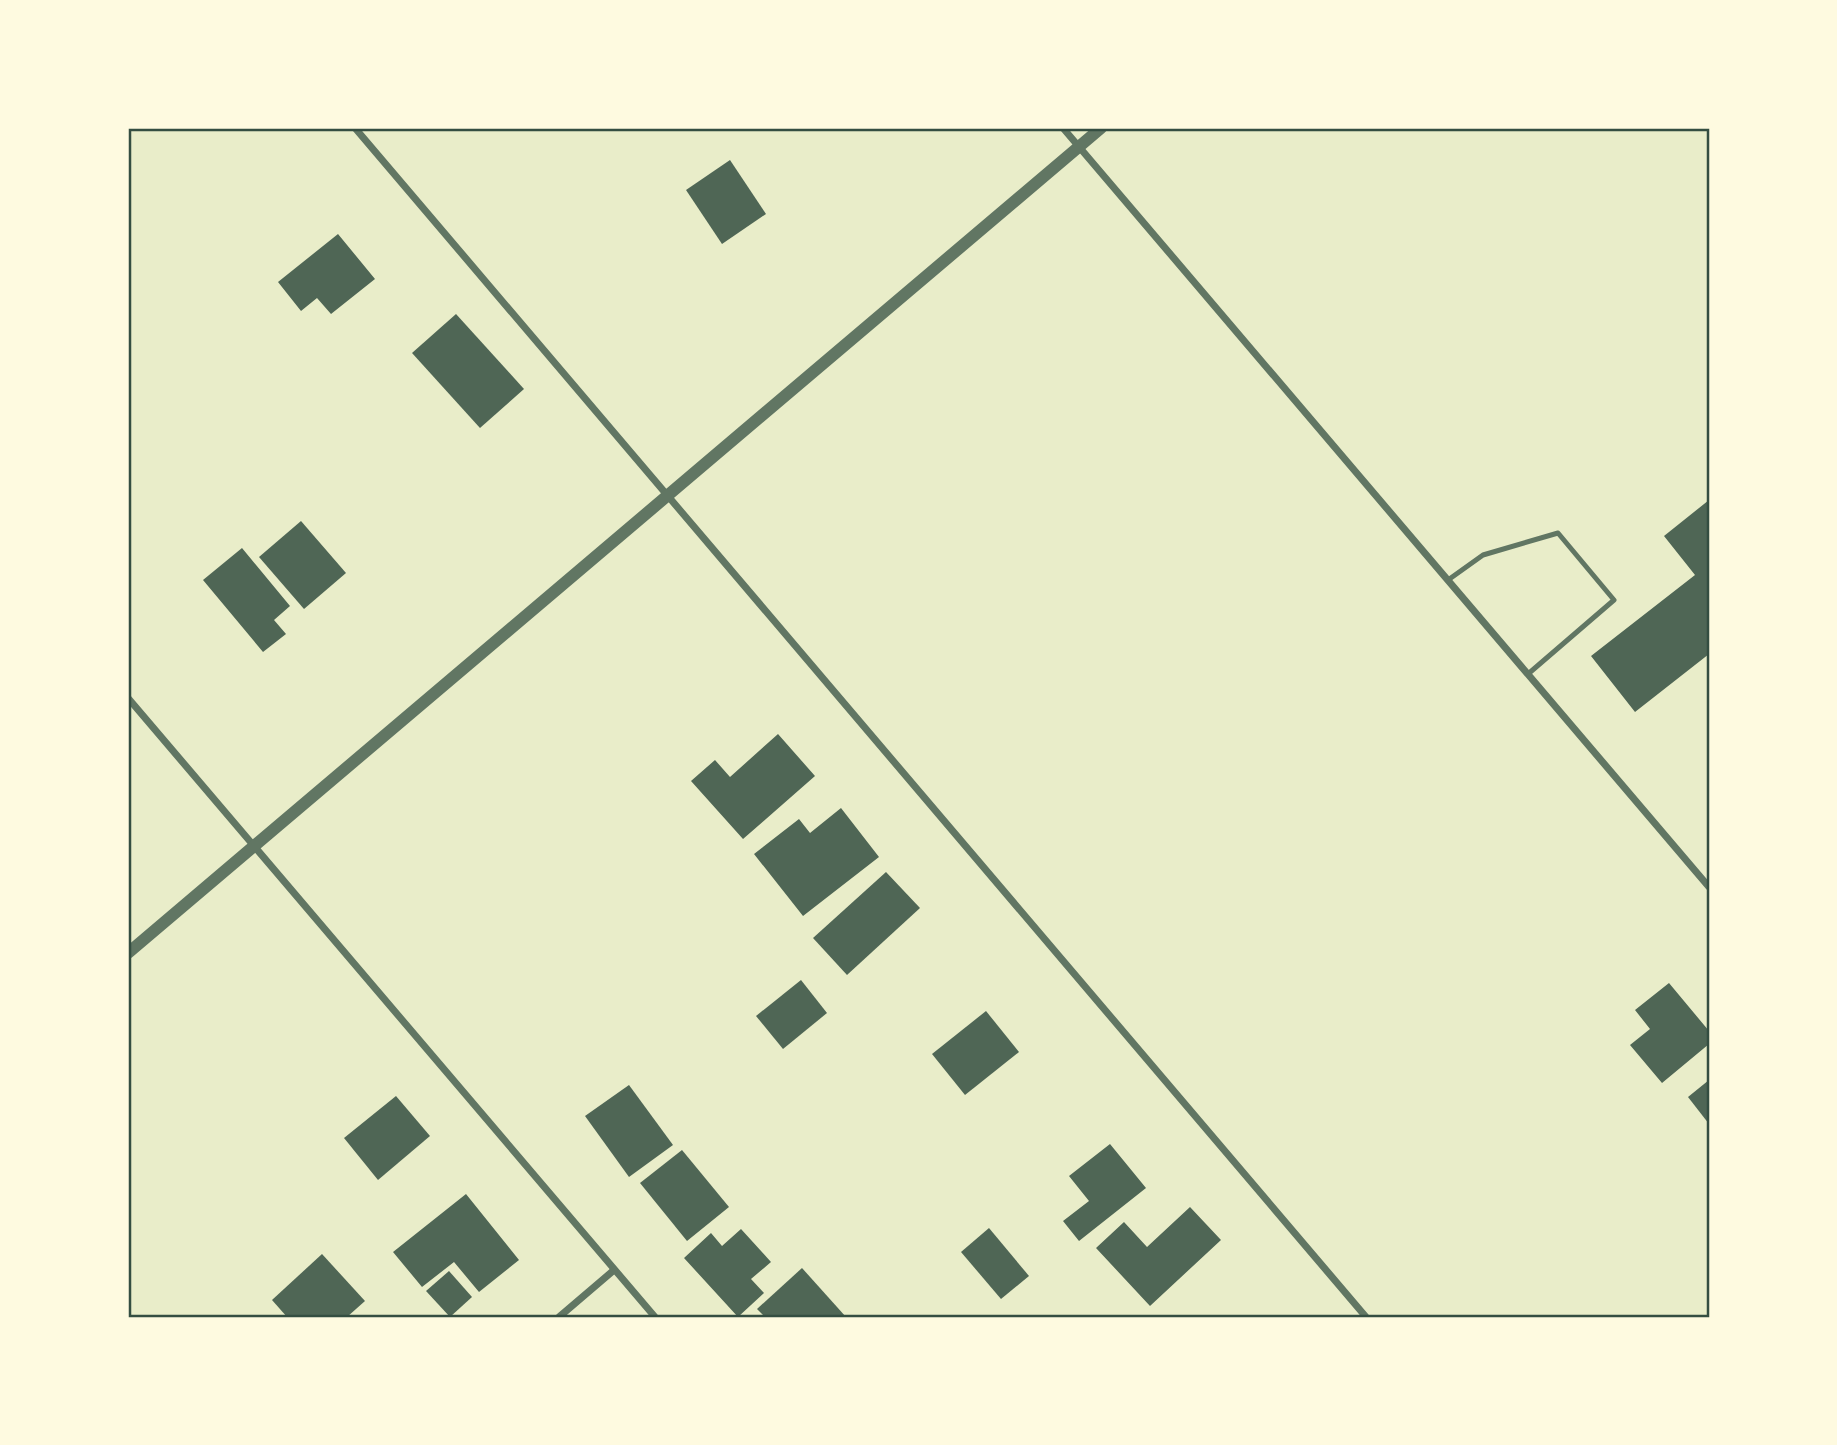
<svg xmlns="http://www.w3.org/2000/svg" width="1837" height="1445" font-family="'Titillium Web',sans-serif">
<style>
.building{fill:#4f6655}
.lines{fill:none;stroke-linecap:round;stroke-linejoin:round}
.service{stroke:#617663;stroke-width:5}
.minor{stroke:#617663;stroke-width:7}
.tertiary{stroke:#617663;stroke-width:12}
.neatline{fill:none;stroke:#344e41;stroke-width:2.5}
</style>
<rect width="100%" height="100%" fill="#e9edc9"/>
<!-- building -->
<g class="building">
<polygon points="730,160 766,214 722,244 686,190"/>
<polygon points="338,234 375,279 331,314 317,298 301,311 278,282"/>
<polygon points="456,314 524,389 480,428 412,353"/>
<polygon points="1709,500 1709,654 1635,712 1591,656 1695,575 1664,536"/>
<polygon points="301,521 346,573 304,609 259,557"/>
<polygon points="242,548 290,606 274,620 286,634 263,652 203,580"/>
<polygon points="778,734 815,776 743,839 691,781 715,760 730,777"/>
<polygon points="841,808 879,857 803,916 754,854 799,819 810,833"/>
<polygon points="886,872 920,908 847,975 813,938"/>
<polygon points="801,980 827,1013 783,1049 756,1016"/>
<polygon points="1669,983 1709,1031 1709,1044 1662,1083 1630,1045 1650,1029 1635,1010"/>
<polygon points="986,1011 1019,1052 965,1095 932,1054"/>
<polygon points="1709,1080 1709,1124 1688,1097"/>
<polygon points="629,1085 673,1145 629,1177 585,1116"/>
<polygon points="396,1096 430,1136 378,1180 344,1138"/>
<polygon points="1110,1144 1146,1188 1079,1241 1063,1221 1089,1201 1069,1176"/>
<polygon points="682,1150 729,1207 687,1241 640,1183"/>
<polygon points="466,1194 519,1260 479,1292 454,1262 422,1287 393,1252"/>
<polygon points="1190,1207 1221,1240 1150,1306 1096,1248 1124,1222 1147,1247"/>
<polygon points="989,1228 1029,1276 1001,1299 961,1252"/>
<polygon points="741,1229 771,1262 751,1279 764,1293 738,1317 684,1258 711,1233 722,1246"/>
<polygon points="322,1254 365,1301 347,1317 287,1317 272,1300"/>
<polygon points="802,1268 846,1317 765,1317 757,1309"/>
<polygon points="449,1271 472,1297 450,1317 426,1291"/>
</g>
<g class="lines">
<!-- service -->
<polyline class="service" points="1448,580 1483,555 1558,533 1614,600 1528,674"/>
<!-- minor -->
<g class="minor">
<polyline points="355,128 1366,1317"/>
<polyline points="1063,128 1709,887"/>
<polyline points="128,698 655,1317"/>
<polyline points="559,1317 614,1270"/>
</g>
<!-- tertiary -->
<polyline class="tertiary" points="128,953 1101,128"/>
</g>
<!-- border -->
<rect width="1837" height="1445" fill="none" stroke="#fefae0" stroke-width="259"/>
<rect x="130" y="130" width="1578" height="1186" class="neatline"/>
</svg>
